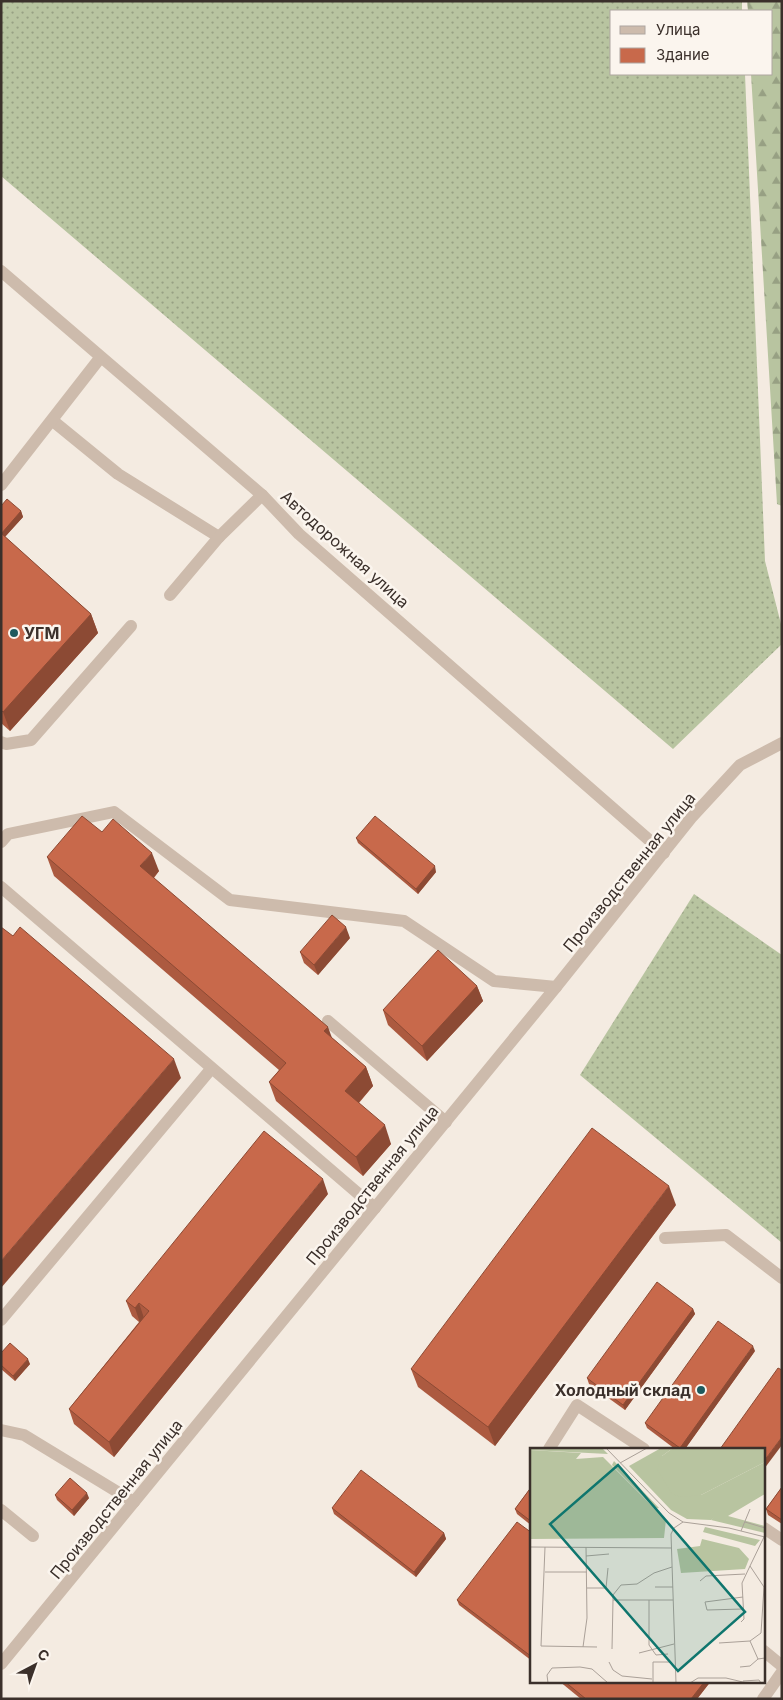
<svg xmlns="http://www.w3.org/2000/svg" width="783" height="1700" font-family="Inter,sans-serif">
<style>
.grass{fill:url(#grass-dots)}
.forest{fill:url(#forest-firs)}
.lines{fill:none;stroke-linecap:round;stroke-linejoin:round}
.lane{stroke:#cdbbac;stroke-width:12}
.street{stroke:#cdbbac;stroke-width:12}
.wall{fill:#ac5a40}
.shaded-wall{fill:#8c4a34}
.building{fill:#c8694b;stroke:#8c4a34}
.poi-dot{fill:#1f5a5e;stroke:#fbf5ee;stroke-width:2}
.labels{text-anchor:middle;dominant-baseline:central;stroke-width:5;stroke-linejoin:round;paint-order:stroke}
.street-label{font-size:16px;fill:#3b302b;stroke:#fbf5ee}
.poi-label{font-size:16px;font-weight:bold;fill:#3b302b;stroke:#fbf5ee;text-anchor:start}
.inset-road{fill:none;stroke:#aaa098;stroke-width:1}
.view{fill:#0f766e;fill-opacity:0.15;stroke:#0f766e;stroke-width:2.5}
.inset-edge{fill:none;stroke:#3b302b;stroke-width:2.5}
</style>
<defs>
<pattern id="grass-dots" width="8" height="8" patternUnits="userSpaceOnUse" patternTransform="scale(1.25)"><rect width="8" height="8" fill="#b8c4a0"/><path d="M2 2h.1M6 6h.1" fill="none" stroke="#97a083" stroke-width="1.8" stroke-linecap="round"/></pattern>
<pattern id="forest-firs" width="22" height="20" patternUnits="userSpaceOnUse" patternTransform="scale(1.25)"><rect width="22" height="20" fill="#b8c4a0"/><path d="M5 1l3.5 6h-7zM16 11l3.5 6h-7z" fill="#97a083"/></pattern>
</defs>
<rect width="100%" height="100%" fill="#f4ebe1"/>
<!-- grass -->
<g class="grass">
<polygon points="1,1 742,1 742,11 612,11 612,74 745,74 765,561 782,628 782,644 673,749 1,176"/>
<polygon points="694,894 782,955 782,1243 580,1075"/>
</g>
<!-- forest -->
<polygon class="forest" points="747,1 782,1 782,506 777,504 751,74 772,74 772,11 748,11"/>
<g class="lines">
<!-- lane -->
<g class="lane">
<polyline points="53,421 118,474 219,537"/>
<polyline points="1,485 100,358"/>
<polyline points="170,595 219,537 262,495"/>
<polyline points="1,742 6,744 31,740 131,626"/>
<polyline points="1,842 8,834 114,812 230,900 404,921 494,981 556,987"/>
<polyline points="1,887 375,1208"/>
<polyline points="328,1021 446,1122"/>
<polyline points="665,1238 726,1235 782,1278"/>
<polyline points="1,1320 211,1069"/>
<polyline points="1,1430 24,1435 134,1502"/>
<polyline points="549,1449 577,1405 644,1449"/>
<polyline points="1,1510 33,1536"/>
<polyline points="764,1528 782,1540"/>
<polyline points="764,1651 782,1666"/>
<polyline points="763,1699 782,1672"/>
</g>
<!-- street -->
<g class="street">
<polyline points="1,271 262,495 299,534 664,853"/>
<polyline points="1,1664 556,987 691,818 740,765 782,743"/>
</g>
</g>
<!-- wall -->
<g class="wall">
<polygon points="1,506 21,511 23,517 5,537 91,614 98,633 10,731 1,723"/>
<polygon points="102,832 159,871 154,878 332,1038 366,1067 373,1086 359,1103 391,1144 363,1176 276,1101 269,1082 279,1070 54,876 47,857"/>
<polygon points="356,838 436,872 418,894 358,843"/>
<polygon points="350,938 318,975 304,963 300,952"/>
<polygon points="477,986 483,1001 427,1061 388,1025 383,1010"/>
<polygon points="328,1194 114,1457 74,1424 69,1409 139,1322 132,1316 126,1301"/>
<polygon points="676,1205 495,1446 418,1387 411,1369"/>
<polygon points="693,1309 695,1314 625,1410 589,1384 587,1378"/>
<polygon points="755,1351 685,1449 675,1449 647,1428 645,1423"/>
<polygon points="1,1353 30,1364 15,1381 1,1369"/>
<polygon points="532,1486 532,1526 517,1514 515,1509"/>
<polygon points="782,1487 782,1524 768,1515 766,1509"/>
<polygon points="55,1495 89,1498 74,1516 57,1500"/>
<polygon points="332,1508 444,1533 446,1539 416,1577 334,1514"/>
<polygon points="532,1533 532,1661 459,1605 457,1600"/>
<polygon points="559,1681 711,1681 697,1699 581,1699"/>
</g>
<!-- shaded-wall -->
<g class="shaded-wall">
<polygon points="21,511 23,517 1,541 1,534"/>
<polygon points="91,614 98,633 10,731 3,712"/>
<polygon points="152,853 159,871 147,885 140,866"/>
<polygon points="435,866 436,872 418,894 416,889"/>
<polygon points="346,927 350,938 318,975 314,965"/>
<polygon points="477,986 483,1001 427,1061 422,1046"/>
<polygon points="328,1027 335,1046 324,1031"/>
<polygon points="174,1059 181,1078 1,1288 1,1261"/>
<polygon points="366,1067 373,1086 352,1110 345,1091"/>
<polygon points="385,1125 391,1144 363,1176 356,1157"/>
<polygon points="323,1179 328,1194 114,1457 109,1442"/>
<polygon points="669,1186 676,1205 495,1446 488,1427"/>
<polygon points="139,1303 144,1318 140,1323 135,1308"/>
<polygon points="693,1309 695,1314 625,1410 623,1405"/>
<polygon points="753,1346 755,1351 685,1449 680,1449 680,1448"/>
<polygon points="28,1359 30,1364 15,1381 13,1376"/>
<polygon points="782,1437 782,1445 764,1469 764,1461"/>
<polygon points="87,1493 89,1498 74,1516 72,1510"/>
<polygon points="444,1533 446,1539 416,1577 414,1572"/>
<polygon points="705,1681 711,1681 697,1699 691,1699"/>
</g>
<!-- building -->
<g class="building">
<polygon points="7,499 21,511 1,534 1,506"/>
<polygon points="1,533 91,614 3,712 1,710"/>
<polygon points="82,816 102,832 113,819 152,853 140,866 328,1027 324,1031 366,1067 345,1091 385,1125 356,1157 269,1082 286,1063 47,857"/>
<polygon points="375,816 435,866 416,889 356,838"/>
<polygon points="332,915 346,927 314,965 300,952"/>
<polygon points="1,927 13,936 20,927 174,1059 1,1261"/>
<polygon points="438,950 477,986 422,1046 383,1010"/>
<polygon points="592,1128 669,1186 488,1427 411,1369"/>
<polygon points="264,1131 323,1179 109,1442 69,1409 149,1311 139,1303 135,1308 126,1301"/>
<polygon points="657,1282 693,1309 623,1405 587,1378"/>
<polygon points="718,1321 753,1346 680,1448 645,1423"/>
<polygon points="10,1343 28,1359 13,1376 1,1365 1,1353"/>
<polygon points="778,1368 782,1370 782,1437 764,1461 764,1449 720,1449"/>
<polygon points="361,1470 444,1533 414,1572 332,1508"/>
<polygon points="70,1478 87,1493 72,1510 55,1495"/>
<polygon points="532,1486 532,1522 515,1509"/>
<polygon points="782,1487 782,1520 766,1509"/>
<polygon points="517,1522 532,1533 532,1657 457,1600"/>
<polygon points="564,1681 705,1681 691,1699 586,1699"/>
</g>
<!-- markers -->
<g class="poi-dot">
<circle cx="14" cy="633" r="5"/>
<circle cx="701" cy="1390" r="5"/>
</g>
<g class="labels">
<!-- street labels -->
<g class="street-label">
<text transform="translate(345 549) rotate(42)">Автодорожная улица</text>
<text transform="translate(629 872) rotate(-51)">Производственная улица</text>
<text transform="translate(372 1185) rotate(-51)">Производственная улица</text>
<text transform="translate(116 1499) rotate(-51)">Производственная улица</text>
</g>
<!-- poi labels -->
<g class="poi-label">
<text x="24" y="633">УГМ</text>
<text x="691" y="1390" text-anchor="end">Холодный склад</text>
</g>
</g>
<!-- overview -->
<g transform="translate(530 1448)">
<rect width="235" height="235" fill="#f4ebe1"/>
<path d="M131,0h12l-11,8 39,39 64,-33v32l-37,22h-13l-4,4 -24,-1 -16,-9 -42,-44zM0,2l51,3 -5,6 27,-2 63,63 -2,18 -134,1zM172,91l37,9 10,11 -4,10 -64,4 -4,-24 23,-3z" fill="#b8c4a0"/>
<path d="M0,0h72l6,6 -78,-4zM143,0h92v14l-64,33 -20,2 -9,-3 -15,-25 5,-13zM84,13l45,47 -4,1 -43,-44zM184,68h14l37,10v7l-54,-13zM175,79l55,13 -5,6 -52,-14z" fill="#b8c4a0"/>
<path class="inset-road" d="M76,0l63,65 14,9 46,6 36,9M90,15l27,-15M215,74l20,6M211,83l9,-22M0,99l142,1M15,99l-4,99 56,1M56,108l23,-2M142,119l-18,6 -17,11 -16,1 -8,10v5h60M15,124h42M170,133l6,-5 39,-2M125,139h18M57,140h19l2,-20M213,149l-38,5 2,8 36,-1M119,152v45l7,10 12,-1M211,174l3,-3 -2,-36 8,-17M220,193l8,18 7,-1M189,195l31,-2 11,-8 3,-46 -14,-21 14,-29M53,199l4,-29 -1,-71M82,201l1,-49M109,205l35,-9M79,214l4,8 9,6 30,3M210,219l10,-1 8,-7M213,233l16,-1 2,3M18,235l-1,-8 5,-7 28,-1 12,2 16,14M123,235v-21h17M146,235l-5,-149 3,-6 9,-6M160,235l8,-5h28l21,5"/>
<path class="view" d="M88,17l127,147 -67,59 -128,-147z"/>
<rect width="235" height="235" class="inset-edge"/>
</g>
<!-- border -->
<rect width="783" height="1700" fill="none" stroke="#3b302b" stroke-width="5"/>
<!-- legend -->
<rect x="610" y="10" width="162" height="65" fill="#fbf5ee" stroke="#aea6a0"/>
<rect x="620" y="26" width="25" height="8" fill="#cdbbac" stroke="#aea6a0"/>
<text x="656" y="35" font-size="15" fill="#3b302b">Улица</text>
<rect x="620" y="48" width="25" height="15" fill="#c8694b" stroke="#aea6a0"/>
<text x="656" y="60" font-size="15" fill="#3b302b">Здание</text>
<!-- north arrow -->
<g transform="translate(35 1665) rotate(41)" stroke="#fbf5ee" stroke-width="4" paint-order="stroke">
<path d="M0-4L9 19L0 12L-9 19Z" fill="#3b302b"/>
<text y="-8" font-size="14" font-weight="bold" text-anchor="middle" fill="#3b302b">С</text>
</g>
</svg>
